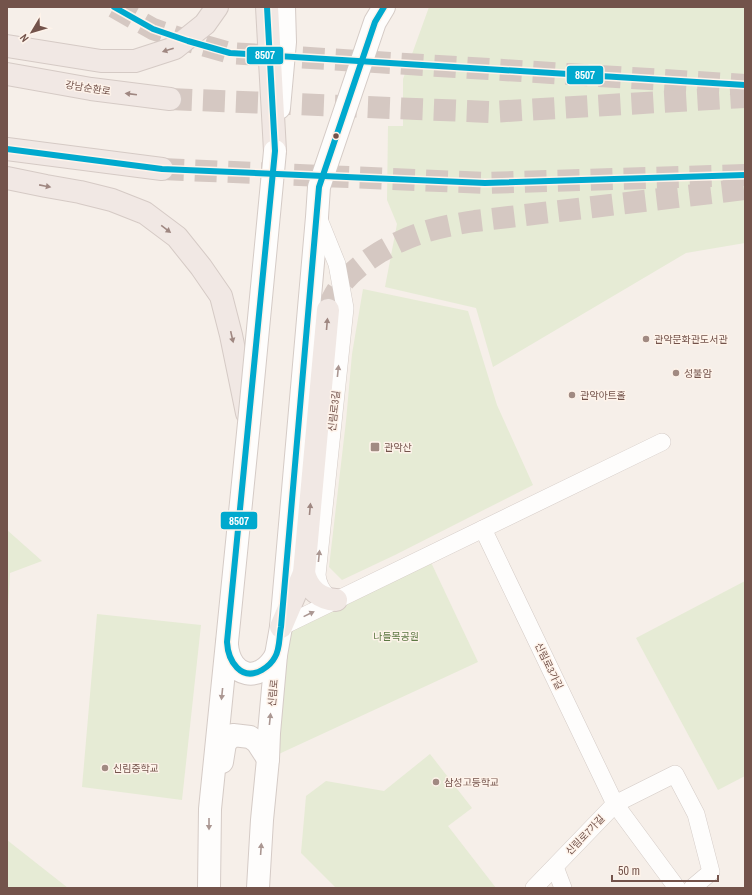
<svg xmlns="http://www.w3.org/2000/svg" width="752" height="895" font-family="'Archivo Narrow','Noto Sans KR',sans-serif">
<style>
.green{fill:#e6ebd5}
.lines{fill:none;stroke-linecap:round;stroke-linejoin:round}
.trunk-tunnel{stroke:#d5c8c2;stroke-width:22;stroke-dasharray:22 11;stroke-linecap:butt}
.minor-casing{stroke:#d4cbc6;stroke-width:18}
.secondary-casing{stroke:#d5cbc6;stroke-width:24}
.trunk-casing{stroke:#d5cac5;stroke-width:24}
.minor{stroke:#fefdfc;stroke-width:17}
.secondary{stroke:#fefdfc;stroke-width:22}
.trunk{stroke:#f1e8e4;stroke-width:22}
.secondary-bridge-casing{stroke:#d5cbc6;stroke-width:24;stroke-linecap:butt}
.secondary-bridge{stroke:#fefdfc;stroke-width:22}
.bus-1-casing{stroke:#fef3ea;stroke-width:9}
.bus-1{stroke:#00a9ce;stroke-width:6}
.oneway{fill:#9f8781}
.oneway2{fill:#ab9792}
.bus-dot{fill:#73534b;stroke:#fef3ea;stroke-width:1.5}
.poi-dot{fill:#a18a82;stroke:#fef3ea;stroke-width:1.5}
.labels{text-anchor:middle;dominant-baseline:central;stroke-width:3;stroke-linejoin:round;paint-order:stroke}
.street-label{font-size:10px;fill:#73534b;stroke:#fef3ea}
.poi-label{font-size:10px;fill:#73534b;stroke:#fef3ea;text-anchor:start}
.park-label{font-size:10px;fill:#5c7843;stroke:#fef3ea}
.line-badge{stroke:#fef3ea;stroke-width:1.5}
.badge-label{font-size:11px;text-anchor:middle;font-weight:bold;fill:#fff}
</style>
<rect width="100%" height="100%" fill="#f6efe9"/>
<!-- green -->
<g class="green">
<polygon points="429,7 745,7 745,243 686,253 493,367 476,308 385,287 397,224 387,200 388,126 403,126 403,79"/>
<polygon points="363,289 468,311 497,405 533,485 395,555 342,580 329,567 346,421 352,354"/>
<polygon points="7,530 42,561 10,573 7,625"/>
<polygon points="428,556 478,662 268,759 281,627"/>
<polygon points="745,581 745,776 718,790 636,638"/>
<polygon points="97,614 201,625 182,800 82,787"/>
<polygon points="430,754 472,808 448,826 496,888 336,888 301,853 306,796 326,781 384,791"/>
<polygon points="7,840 68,888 7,888"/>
</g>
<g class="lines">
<!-- trunk-tunnel -->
<g class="trunk-tunnel">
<polyline points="114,7 153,29 188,41 230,53 745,85"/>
<polyline points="170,99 490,112 745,97"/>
<polyline points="162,169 485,183 745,175"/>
<path d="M328,310c8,-27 30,-44 52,-58 6,-3 12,-7 19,-10 24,-12 51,-17 76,-21l270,-32"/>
</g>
<!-- minor casing -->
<g class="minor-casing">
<g id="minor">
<path d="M318,217l19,47 8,44 -28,267c1,9 4,15 10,21"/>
<polyline points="483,529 615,804 677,888"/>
<polyline points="281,627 662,442"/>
<polyline points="555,867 563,888"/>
<polyline points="534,888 615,804 675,774 696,814 711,872 692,888"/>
</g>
</g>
<!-- secondary casing -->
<g class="secondary-casing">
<g id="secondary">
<polyline points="279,108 285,42 284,7"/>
<path d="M227,645c3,33 33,39 49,10"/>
<polyline points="222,762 225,743 233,735 250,737 257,742 268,759"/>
<polyline points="209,888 210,809 227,642"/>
<polyline points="258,888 262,820 268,759 269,733 276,655 281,627 317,217 319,187 375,22 384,7"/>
</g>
</g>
<!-- trunk casing -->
<g class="trunk-casing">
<g id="trunk">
<polyline points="267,7 275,151"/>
<polyline points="7,46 101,61 135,61 175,48 205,24 217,7"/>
<polyline points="7,74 91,89 170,99"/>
<polyline points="7,149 162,169"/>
<polyline points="7,178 46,186 80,192 112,200 145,213 177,237 201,267 221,296 231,335 247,413"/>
<path d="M304,573c4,16 16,26 32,27"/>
<polyline points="281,627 304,573 328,310"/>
</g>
</g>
<!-- minor -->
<use href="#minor" class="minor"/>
<!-- secondary -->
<use href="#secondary" class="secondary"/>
<!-- trunk -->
<use href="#trunk" class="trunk"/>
<!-- secondary-bridge casing -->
<g class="secondary-bridge-casing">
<polyline id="secondary-bridge" points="227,642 249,423 275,151"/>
</g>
<!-- secondary-bridge -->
<use href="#secondary-bridge" class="secondary-bridge"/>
<!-- bus-1 casing -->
<g class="bus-1-casing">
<g id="bus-1">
<polyline points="114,7 153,29 188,41 230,53 745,85"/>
<path d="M267,7l8,144 -48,491c1,19 14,40 35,28 5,-3 10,-7 13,-13 5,-8 4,-20 6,-30l38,-440 56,-165 9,-15"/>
<polyline points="7,149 162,169 485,183 745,175"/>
</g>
</g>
<!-- bus-1 -->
<use href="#bus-1" class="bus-1"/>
</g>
<!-- one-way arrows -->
<defs><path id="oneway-solid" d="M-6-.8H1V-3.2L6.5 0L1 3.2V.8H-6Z"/></defs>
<g class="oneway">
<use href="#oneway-solid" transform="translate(168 50) rotate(162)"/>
<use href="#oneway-solid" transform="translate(131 94) rotate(-173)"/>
<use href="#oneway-solid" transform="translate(45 186) rotate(11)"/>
<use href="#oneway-solid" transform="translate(166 229) rotate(37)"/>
<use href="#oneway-solid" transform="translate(327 324) rotate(-85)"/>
<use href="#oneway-solid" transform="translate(232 337) rotate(77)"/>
<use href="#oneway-solid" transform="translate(310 509) rotate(-85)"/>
</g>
<g class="oneway2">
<use href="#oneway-solid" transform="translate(338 371) rotate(-84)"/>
<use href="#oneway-solid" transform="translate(319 556) rotate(-84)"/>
<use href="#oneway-solid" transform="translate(309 614) rotate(-26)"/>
<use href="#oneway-solid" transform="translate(222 694) rotate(96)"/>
<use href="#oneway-solid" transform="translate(270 719) rotate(-84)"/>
<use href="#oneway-solid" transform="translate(209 824) rotate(90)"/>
<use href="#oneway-solid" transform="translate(261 849) rotate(-86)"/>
</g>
<!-- markers -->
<circle class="bus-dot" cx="336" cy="136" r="3.5"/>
<g class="poi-dot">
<circle cx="646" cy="339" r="4"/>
<circle cx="676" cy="373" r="4"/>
<circle cx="572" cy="395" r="4"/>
<rect x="370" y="442" width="10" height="10" rx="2"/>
<circle cx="105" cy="768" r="4"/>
<circle cx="436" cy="782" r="4"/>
</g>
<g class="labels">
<!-- street labels -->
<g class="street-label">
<text transform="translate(88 88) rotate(9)">강남순환로</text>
<text transform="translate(334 411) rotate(-84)">신림로3길</text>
<text transform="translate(549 666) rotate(64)">신림로3가길</text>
<text transform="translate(273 693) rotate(-85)">신림로</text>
<text transform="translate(585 835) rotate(-46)">신림로7가길</text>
</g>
<!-- poi labels -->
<g class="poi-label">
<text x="654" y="339">관악문화관도서관</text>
<text x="684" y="373">성불암</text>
<text x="580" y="395">관악아트홀</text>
<text x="384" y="447">관악산</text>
<text x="113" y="768">신림중학교</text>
<text x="444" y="782">삼성고등학교</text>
</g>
<!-- park labels -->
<g class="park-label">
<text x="396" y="636">나들목공원</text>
</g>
</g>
<g class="line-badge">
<rect x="246" y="46" width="38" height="19" rx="4" fill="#00a9ce"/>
<rect x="566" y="65" width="38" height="20" rx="4" fill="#00a9ce"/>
<rect x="220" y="511" width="38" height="19" rx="4" fill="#00a9ce"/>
</g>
<g class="badge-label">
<text x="265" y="59">8507</text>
<text x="585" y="79">8507</text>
<text x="239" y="525">8507</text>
</g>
<!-- border -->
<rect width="752" height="895" fill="none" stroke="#73534b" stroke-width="16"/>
<!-- north arrow -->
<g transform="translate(32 32) rotate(232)" stroke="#fef3ea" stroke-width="3" paint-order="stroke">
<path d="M0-3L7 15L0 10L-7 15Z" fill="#73534b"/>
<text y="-6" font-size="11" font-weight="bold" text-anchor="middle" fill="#73534b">N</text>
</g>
<!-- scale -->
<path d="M612 875v6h106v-6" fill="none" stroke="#73534b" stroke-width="2"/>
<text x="618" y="875" font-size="12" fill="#73534b" stroke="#fef3ea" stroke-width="3" paint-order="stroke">50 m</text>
</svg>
